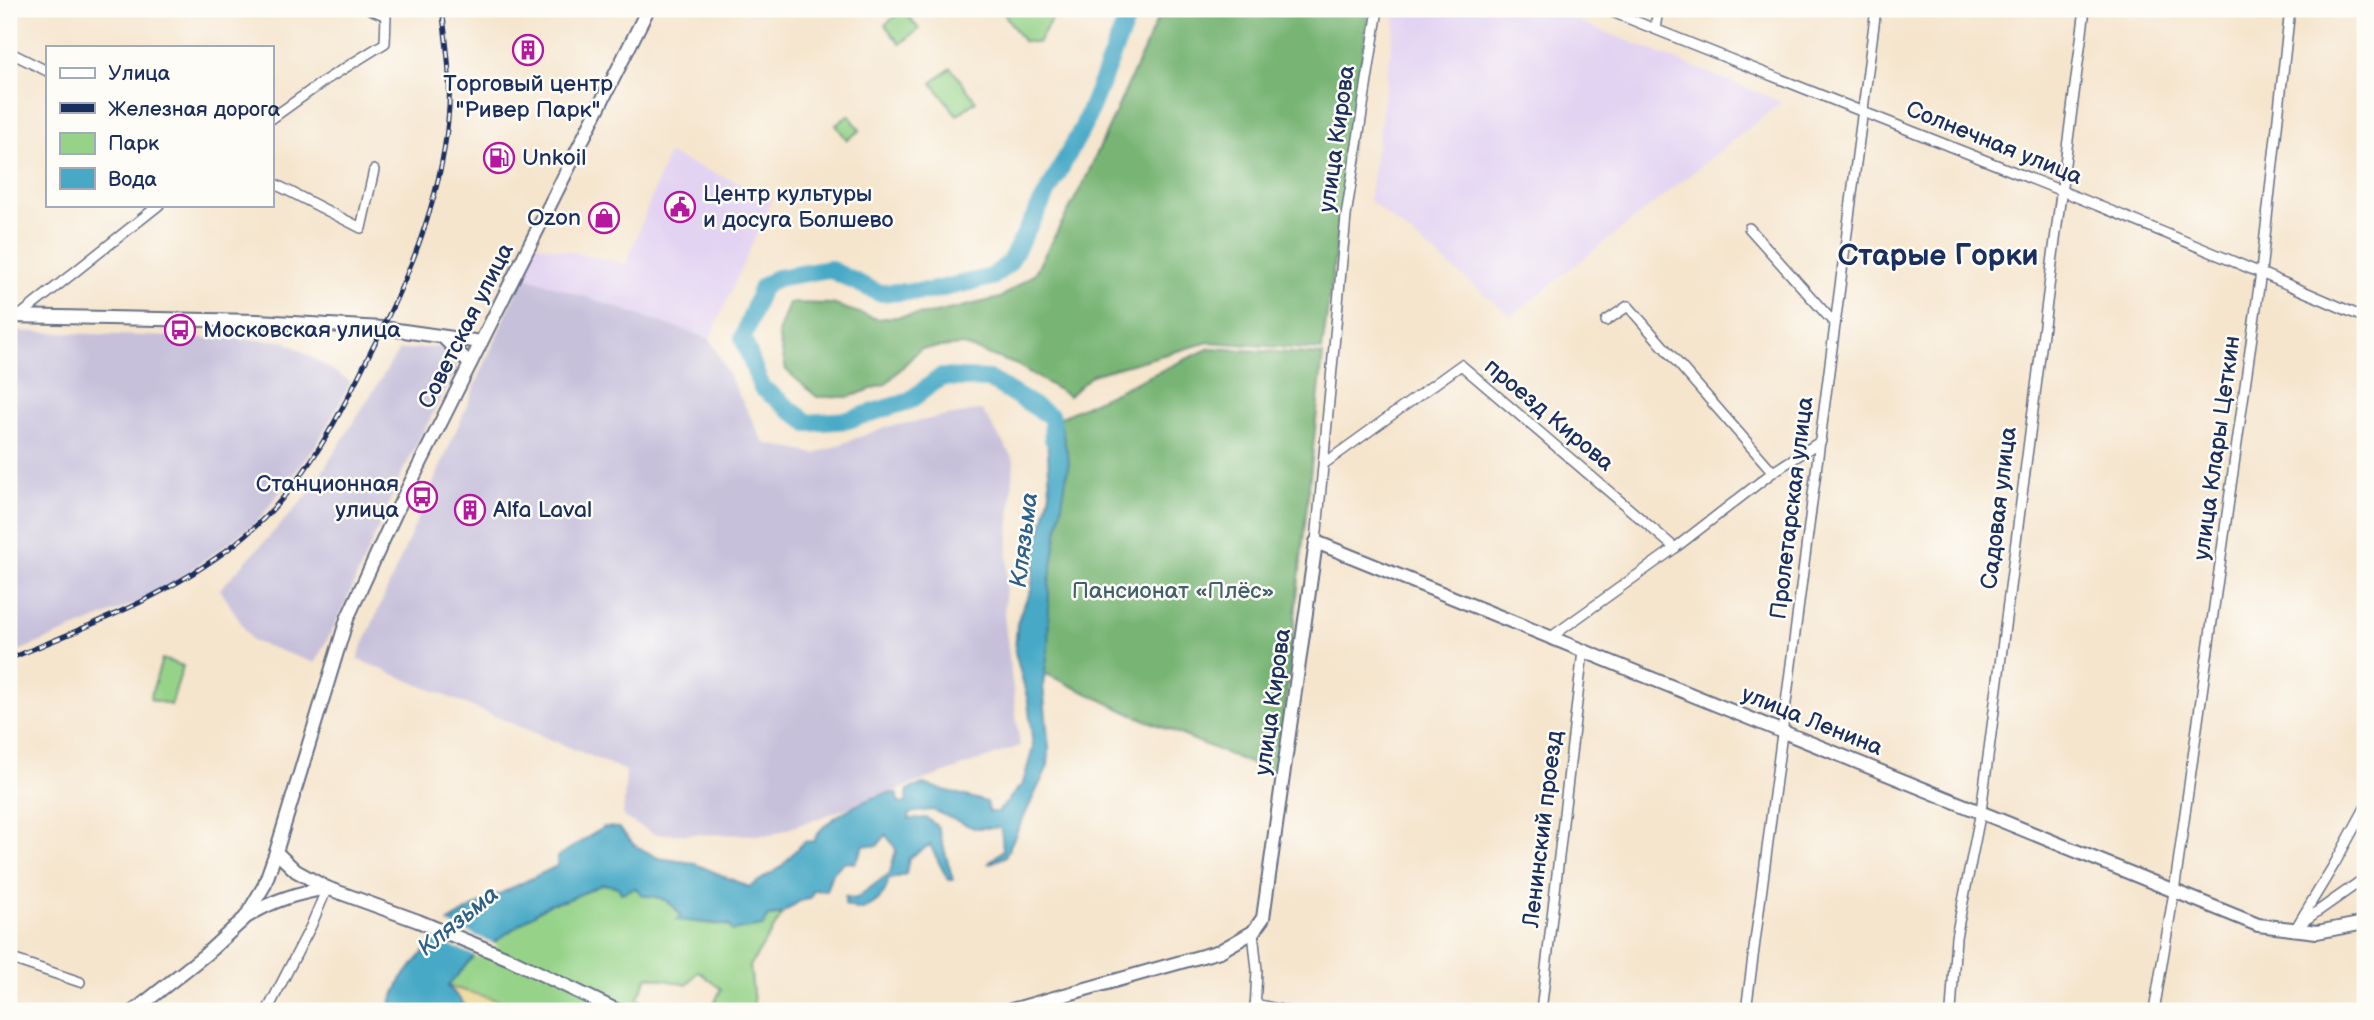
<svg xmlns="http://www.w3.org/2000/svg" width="2374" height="1020" font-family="'Balsamiq Sans',sans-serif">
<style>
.built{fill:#e3d3f2}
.industrial{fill:#c6c0da}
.green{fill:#96d389;stroke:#588174;stroke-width:2}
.forest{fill:#78b575;stroke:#4a726a;stroke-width:2}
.sand{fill:#eeda9e;stroke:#84847e;stroke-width:2}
.water{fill:#47a9c6;stroke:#316c92;stroke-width:2}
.pier{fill:#f5e5cd}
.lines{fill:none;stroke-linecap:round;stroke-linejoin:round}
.river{stroke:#47a9c6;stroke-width:18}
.street-casing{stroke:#676f85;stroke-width:12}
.secondary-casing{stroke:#676f85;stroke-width:16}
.street{stroke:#fff;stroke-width:9}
.secondary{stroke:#fff;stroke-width:12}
.rail-casing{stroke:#1b2f5e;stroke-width:5}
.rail{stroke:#fdfcf7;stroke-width:2.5;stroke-dasharray:8;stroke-linecap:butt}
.labels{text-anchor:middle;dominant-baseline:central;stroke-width:5;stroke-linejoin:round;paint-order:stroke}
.poi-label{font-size:23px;fill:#1b2f5e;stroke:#fdfcf7;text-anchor:start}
.street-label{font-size:23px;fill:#1b2f5e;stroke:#fdfcf7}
.park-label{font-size:23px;fill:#40606b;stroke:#fdfcf7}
.water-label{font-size:24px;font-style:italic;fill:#2d6088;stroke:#fdfcf7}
.district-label{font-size:30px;font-weight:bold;fill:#1b2f5e;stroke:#fdfcf7}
</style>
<rect width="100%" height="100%" fill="#fdfcf7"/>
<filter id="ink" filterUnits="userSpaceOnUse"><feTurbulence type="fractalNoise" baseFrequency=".0143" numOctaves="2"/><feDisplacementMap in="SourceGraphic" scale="14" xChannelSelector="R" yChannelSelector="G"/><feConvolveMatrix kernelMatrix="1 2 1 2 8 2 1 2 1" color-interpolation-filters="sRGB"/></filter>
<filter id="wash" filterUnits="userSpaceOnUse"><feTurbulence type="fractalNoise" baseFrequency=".00686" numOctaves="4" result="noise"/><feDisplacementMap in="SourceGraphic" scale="28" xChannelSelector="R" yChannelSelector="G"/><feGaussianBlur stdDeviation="1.57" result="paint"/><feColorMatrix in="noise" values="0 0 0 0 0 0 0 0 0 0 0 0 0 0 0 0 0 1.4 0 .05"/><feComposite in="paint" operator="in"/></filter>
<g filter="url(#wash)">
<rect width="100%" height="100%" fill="#f5e5cd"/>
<!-- built -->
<g class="built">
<polygon points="1397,9 1547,9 1782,102 1511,316 1369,200"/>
<polygon points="668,154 773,197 710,339 519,275 535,244 626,264"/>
</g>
<!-- industrial -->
<g class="industrial">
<polygon points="523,276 710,339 764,443 815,454 885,427 982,410 1014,460 1004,615 1020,746 771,835 654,834 623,817 626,771 357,659"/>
<polygon points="9,331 285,341 351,382 317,444 257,522 156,595 9,655"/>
<polygon points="440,347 457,367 402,473 341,613 315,663 252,641 220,589 307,496 399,350"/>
</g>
<!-- green -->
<g class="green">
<polygon points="1001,9 1057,9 1038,43 1023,41"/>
<polygon points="903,10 919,29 900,44 885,25"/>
<polygon points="951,68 976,101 957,115 932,83"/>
<polygon points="849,115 860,130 847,140 836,125"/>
<polygon points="162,659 183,666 171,705 150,699"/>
<path d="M603,884l33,4 7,8c17,-1 28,5 38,20l-3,4 51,6 39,-10 14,-1 -32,51 5,45h-44l10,-22 -23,-18 -11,14 -39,-9 -11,23 5,2 -4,10h-168l-23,-25 26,-29 76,-53 18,-4z"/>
</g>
<!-- forest -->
<g class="forest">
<polygon points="1162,9 1369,9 1322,350 1209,342 1092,375 1069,396 1017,365 963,345 920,349 886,384 849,397 817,397 786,370 778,333 789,303 832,304 877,319 935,313 1000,298 1034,274 1085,180"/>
<polygon points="1210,348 1323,355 1278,775 1129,713 1044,673 1048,650 1049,583 1069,461 1059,418"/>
</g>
<!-- sand -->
<polygon class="sand" points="447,986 536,1011 470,1011"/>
<!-- water -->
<path class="water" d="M1046,415l13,3 10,43 -20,122 -1,67 -5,35 6,64 -1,17 -43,91 -17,7 15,-14 -2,-22h-27l-42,-18 -22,3 -1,6 18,-1 11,9 15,53h-5l-18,-35 -21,13 -3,16 -18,6c-2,16 -12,25 -28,30l-15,-5v-9l10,3 35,-26 6,-24 -10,-14 -9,11 -13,-1 -9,18 -11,-1 -12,11 -6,18 -12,-1 -4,9c-19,1 -19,16 -42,17l-5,10 -31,5 -3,-6 -52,-5 4,-5c-10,-14 -21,-20 -38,-19l-7,-8 -15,5 -3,-6 -15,-3 -36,16 -18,4 -76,53 -25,29 22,25h-83l15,-33 47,-56 28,-17 80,-39v-9l47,-30 15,1 15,17 24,13 35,5 56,24 32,-20 22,-25 11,-1c6,-21 61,-49 82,-48l3,11 7,-1 2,-13 15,-6 64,18 2,10h9l25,-29 10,-35 -5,-47 -13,-49 2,-28 4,-13 10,-20 4,-33 15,-66z"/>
<!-- pier -->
<polygon class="pier" points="445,922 498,945 479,958 432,938"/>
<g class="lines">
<!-- river -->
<polyline class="river" points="1053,439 1052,417 989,379 941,377 909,401 848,420 808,423 761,387 743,338 762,287 777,278 829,269 879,293 930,291 992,277 1009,263 1083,127 1131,9"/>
</g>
</g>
<g filter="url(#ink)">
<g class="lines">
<!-- street casing -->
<g class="street-casing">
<g id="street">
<path d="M1605,9c254,103 510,199 760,309"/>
<polyline points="1655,29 1658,9"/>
<polyline points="9,52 47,71"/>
<polyline points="271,119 324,81 385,43 386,16 370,9"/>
<polyline points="271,182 361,228 374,170"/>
<polyline points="1749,228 1835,324"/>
<polyline points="18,317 159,205"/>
<polyline points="1606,321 1628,306 1773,472"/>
<polyline points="1325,463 1461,365 1675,548"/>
<polyline points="1316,542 1346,216 1378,9"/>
<polyline points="1551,637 1675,548 1773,472 1821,441"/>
<polyline points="2301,923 2365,878"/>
<polyline points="2294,931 2335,863 2365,808"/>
<polyline points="1253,932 1257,970 1255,1011"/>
<polyline points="9,958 80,982"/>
<polyline points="1255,1004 1287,1011"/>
<polyline points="267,1011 311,926 327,888"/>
<polyline points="1541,1011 1583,651"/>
<polyline points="1746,1011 1876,9"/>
<polyline points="1951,1011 1956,937 1981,811 2085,9"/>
<polyline points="2154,1011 2174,892 2261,272 2290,9"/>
</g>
</g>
<!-- secondary casing -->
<g class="secondary-casing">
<g id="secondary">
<polyline points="9,316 257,321 383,328 481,342"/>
<polyline points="443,337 470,364"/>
<polyline points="276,852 296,871 327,888 418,921 510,959 618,1011"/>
<path d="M248,916c25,-16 50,-23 79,-28"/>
<polyline points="134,1011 206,954 245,918 264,886 276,852 347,619 396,512 648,9"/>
<polyline points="1008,1011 1220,951 1253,932 1263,918 1316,542 2258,925 2317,932 2365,923"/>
</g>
</g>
<!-- street -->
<use href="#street" class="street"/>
<!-- secondary -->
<use href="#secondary" class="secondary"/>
<!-- rail casing -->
<g class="rail-casing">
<path id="rail" d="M9,659c79,-33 158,-62 226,-115 66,-52 98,-116 134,-189 38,-74 71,-151 79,-235 4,-37 -1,-74 -6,-111"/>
</g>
<!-- rail -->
<use href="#rail" class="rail"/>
</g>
</g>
<!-- icons -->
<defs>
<g id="building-ring" transform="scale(1.575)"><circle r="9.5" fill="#fdfcf7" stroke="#b5179e" stroke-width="1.5"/><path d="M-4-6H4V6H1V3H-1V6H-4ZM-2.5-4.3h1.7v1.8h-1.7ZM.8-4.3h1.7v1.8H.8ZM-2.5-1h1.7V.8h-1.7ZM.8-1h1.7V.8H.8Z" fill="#b5179e"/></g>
<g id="fuel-ring" transform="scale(1.575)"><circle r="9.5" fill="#fdfcf7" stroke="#b5179e" stroke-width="1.5"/><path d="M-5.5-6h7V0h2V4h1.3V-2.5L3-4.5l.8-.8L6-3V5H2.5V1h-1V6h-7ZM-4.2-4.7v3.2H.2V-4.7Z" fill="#b5179e"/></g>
<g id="civic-ring" transform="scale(1.575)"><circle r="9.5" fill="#fdfcf7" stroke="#b5179e" stroke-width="1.5"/><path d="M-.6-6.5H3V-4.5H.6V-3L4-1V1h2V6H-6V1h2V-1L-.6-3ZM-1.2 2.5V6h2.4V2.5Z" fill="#b5179e"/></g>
<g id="shop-ring" transform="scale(1.575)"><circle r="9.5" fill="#fdfcf7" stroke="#b5179e" stroke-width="1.5"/><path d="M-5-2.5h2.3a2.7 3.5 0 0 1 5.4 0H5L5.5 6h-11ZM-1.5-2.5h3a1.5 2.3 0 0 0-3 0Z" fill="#b5179e"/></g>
<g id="bus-ring" transform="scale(1.575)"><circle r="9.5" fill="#fdfcf7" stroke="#b5179e" stroke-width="1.5"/><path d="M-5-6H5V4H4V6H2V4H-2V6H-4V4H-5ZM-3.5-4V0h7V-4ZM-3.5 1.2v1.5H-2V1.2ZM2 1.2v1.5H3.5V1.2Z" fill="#b5179e"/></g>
</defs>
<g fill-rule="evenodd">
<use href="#building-ring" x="528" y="50"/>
<use href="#fuel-ring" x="499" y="158"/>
<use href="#civic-ring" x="680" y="207"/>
<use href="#shop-ring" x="604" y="218"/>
<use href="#bus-ring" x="180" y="330"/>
<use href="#bus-ring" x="422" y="497"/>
<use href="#building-ring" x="470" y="510"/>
</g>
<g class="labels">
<!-- poi labels -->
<g class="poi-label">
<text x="528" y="84" text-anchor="middle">Торговый центр<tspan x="528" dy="26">"Ривер Парк"</tspan></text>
<text x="522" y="158">Unkoil</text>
<text x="703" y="194">Центр культуры<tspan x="703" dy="26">и досуга Болшево</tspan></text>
<text x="581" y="218" text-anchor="end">Ozon</text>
<text x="203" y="330">Московская улица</text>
<text x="399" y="484" text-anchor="end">Станционная<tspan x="399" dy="26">улица</tspan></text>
<text x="493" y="510">Alfa Laval</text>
</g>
<!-- street labels -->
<g class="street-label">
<text transform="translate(1337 139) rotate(-82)">улица Кирова</text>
<text transform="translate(1994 143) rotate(22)">Солнечная улица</text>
<text transform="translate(466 326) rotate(-63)">Советская улица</text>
<text transform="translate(1549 415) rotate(40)">проезд Кирова</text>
<text transform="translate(2217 448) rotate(-82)">улица Клары Цеткин</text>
<text transform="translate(1792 508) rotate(-83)">Пролетарская улица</text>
<text transform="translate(1999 508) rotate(-83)">Садовая улица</text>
<text transform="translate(1273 702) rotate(-82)">улица Кирова</text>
<text transform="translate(1812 721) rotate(22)">улица Ленина</text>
<text transform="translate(1543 829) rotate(-83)">Ленинский проезд</text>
</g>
<!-- park labels -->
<g class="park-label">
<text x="1173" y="591">Пансионат «Плёс»</text>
</g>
<!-- water labels -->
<g class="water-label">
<text transform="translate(1024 540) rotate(-83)">Клязьма</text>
<text transform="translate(458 921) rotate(-39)">Клязьма</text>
</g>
<!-- district labels -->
<g class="district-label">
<text x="1938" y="256">Старые Горки</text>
</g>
</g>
<!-- margin -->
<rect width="2374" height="1020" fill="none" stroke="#fdfcf7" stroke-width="35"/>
<!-- legend -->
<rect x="46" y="46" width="228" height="161" fill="#fdfcf7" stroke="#a3aaba" stroke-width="2"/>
<rect x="60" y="68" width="35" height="10" fill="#ffffff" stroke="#a3aaba" stroke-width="2"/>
<text x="108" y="80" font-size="21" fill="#1b2f5e">Улица</text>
<rect x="60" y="103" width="35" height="10" fill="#1b2f5e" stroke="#a3aaba" stroke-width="2"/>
<text x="108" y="116" font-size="21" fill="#1b2f5e">Железная дорога</text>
<rect x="60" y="133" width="35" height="21" fill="#96d389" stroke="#a3aaba" stroke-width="2"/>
<text x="108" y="150" font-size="21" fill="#1b2f5e">Парк</text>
<rect x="60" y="168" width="35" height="21" fill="#47a9c6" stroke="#a3aaba" stroke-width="2"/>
<text x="108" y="186" font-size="21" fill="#1b2f5e">Вода</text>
</svg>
